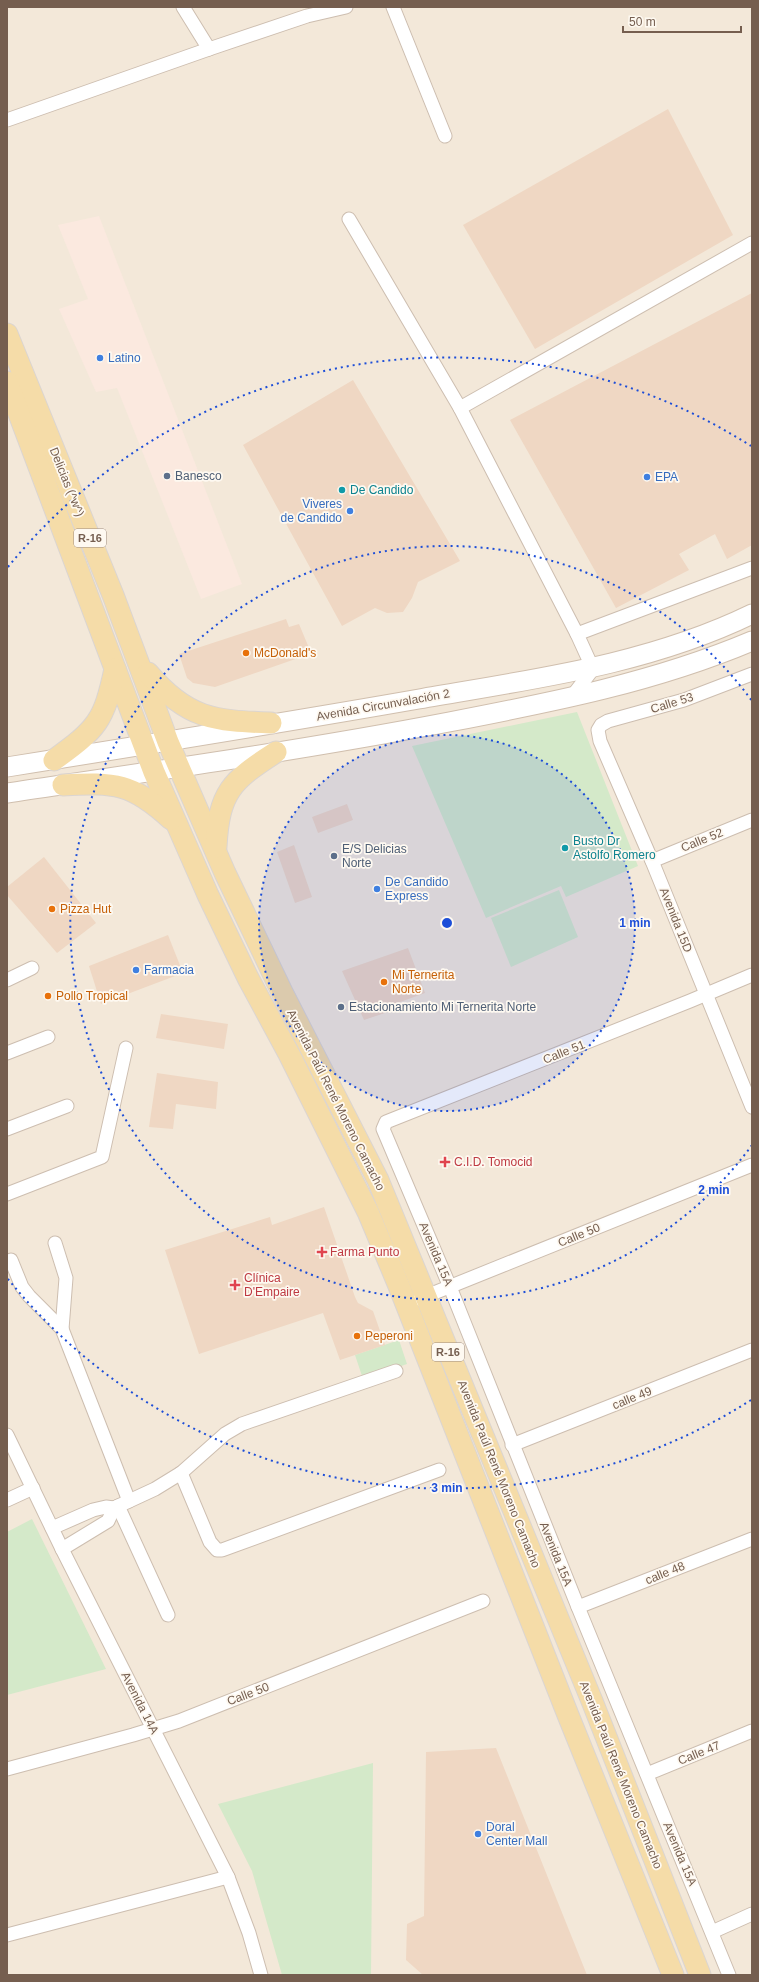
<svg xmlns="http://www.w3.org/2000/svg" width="759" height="1982" font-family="Arial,sans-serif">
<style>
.residential{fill:#f3e8d9}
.commercial{fill:#fbe9df}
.green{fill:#d4e9c9}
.building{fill:#efd7c3}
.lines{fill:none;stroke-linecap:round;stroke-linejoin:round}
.minor-casing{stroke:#cdbeb0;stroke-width:15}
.secondary-casing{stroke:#d0bfae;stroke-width:21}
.primary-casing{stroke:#dbd5d1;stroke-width:23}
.minor{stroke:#fff;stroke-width:13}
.secondary{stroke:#fff;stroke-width:19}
.primary{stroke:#f5dca8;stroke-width:21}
.ring{fill:none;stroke:#1d4ed8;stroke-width:2;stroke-dasharray:2 4}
.shop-dot{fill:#3f7fe0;stroke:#fef9f1;stroke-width:1.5}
.service-dot{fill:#5c6f8a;stroke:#fef9f1;stroke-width:1.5}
.culture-dot{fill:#0f9aa8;stroke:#fef9f1;stroke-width:1.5}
.food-dot{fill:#e8710a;stroke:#fef9f1;stroke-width:1.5}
.health-dot{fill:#e0444e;stroke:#fef9f1;stroke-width:1.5}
.labels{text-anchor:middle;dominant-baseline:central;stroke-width:3.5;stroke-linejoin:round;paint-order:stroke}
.shield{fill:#fef9f1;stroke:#9e8c80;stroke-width:1}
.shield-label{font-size:11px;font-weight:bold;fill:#755e4f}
.shop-label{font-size:12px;fill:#366cbe;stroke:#fef9f1;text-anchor:start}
.service-label{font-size:12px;fill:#4e5e75;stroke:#fef9f1;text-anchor:start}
.street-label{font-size:12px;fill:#755e4f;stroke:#fef9f1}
.culture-label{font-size:12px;fill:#0d838f;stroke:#fef9f1;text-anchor:start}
.food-label{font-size:12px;fill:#c56008;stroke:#fef9f1;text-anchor:start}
.health-label{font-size:12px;fill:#be3a42;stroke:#fef9f1;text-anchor:start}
.centre{fill:#1d4ed8;stroke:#fef9f1;stroke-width:2}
.ring-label{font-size:12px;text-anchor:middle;font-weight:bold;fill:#1d4ed8;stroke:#fef9f1;stroke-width:3.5;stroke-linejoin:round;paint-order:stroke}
</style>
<rect width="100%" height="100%" fill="#fbf6ea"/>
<!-- residential -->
<rect class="residential" x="7" y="7" width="745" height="1968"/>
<!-- commercial -->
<polygon class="commercial" points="99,216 242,584 201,599 117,388 96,392 59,309 88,299 58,225"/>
<!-- green -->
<g class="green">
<polygon points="577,712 638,866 566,897 561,886 486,918 412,746"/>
<polygon points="559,890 578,937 511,967 491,918"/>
<polygon points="399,1340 407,1364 363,1379 355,1355"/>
<polygon points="32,1519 106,1669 7,1695 7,1532"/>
<polygon points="373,1763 371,1975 282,1975 252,1871 218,1804"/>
</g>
<!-- building -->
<g class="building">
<polygon points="668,109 733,235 535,349 463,225"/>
<polygon points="752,293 752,545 727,559 715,534 679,554 689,570 616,608 510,420"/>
<polygon points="353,380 460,561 418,582 412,598 403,612 387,613 375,608 342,626 243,445"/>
<polygon points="286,619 289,627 299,624 309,648 308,653 304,656 215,687 193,683 187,678 179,654"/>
<polygon points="347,804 353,820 318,833 312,817"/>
<polygon points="294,845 312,897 295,903 277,852"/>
<polygon points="44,857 96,923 57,953 7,895 7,887"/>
<polygon points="168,935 183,973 101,1004 89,966"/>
<polygon points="408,948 425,993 392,1005 394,1010 364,1020 342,971"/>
<polygon points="161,1014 228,1024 224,1049 156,1038"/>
<polygon points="157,1073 218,1082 216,1109 176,1104 173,1129 149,1127"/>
<polygon points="324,1207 355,1297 358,1303 373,1311 385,1345 340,1360 323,1313 199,1354 165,1250 270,1217 272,1225"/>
<polygon points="496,1748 587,1975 423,1975 406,1960 407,1924 424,1916 426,1752"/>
</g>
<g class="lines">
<!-- minor casing -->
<g class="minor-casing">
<g id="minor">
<polyline points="183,7 209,49 307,16 346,7"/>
<polyline points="393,7 445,136"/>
<polyline points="7,120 209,49"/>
<polyline points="349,219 460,408 577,634 593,669 570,699"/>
<polyline points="460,408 752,243"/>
<polyline points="577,634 752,568"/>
<polyline points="752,674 684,700 608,721 601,725 598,730 600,741 652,861 752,1107"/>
<polyline points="652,861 752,820"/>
<polyline points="7,980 32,968"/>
<polyline points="7,1053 48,1037"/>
<polyline points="7,1129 67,1106"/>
<polyline points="7,1194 102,1157 126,1048"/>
<polyline points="55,1243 66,1278 62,1329"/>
<polyline points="11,1260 22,1287 29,1296 62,1329 129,1501"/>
<polyline points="419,1299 752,1165"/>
<polyline points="7,1435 62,1549 228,1877 249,1933 261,1975"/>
<polyline points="512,1445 752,1350"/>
<polyline points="181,1473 210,1542 217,1550 222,1550 439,1470"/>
<polyline points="7,1500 33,1488"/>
<polyline points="118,1506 168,1615"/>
<polyline points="52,1528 93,1510 106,1507 114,1508 155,1489 181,1473 225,1434 242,1424 396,1371"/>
<polyline points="62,1549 108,1521 114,1508"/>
<polyline points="578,1607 752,1539"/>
<polyline points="7,1769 133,1735 179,1721 483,1601"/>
<polyline points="647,1774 752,1731"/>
<polyline points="712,1932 752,1914"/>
<polyline points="7,1935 228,1877"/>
<polyline points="729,1975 578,1607 450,1287 383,1129 386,1122 690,1001 752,975"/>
</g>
</g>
<!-- secondary casing -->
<g class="secondary-casing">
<g id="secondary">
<path d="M7,767c138,-22 275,-44 412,-68 114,-20 228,-34 333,-85"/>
<path d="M7,793c148,-22 296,-43 442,-71 104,-20 206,-40 303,-81"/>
</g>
</g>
<!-- primary casing -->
<g class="primary-casing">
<g id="primary">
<polyline points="7,334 113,595 168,742 225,873 282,992 378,1180 592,1701 700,1975"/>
<polyline points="7,382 154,772 208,895 248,978 289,1054 368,1212 399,1286 568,1715 673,1975"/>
<path d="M148,673c39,46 66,48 123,50"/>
<path d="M54,760c43,-31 50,-39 61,-91"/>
<path d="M63,785c52,-3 69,-2 108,34"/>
<path d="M216,847c3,-55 15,-66 60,-95"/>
</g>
</g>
<!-- minor -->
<use href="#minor" class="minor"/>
<!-- secondary -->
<use href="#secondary" class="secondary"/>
<!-- primary -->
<use href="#primary" class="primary"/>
</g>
<!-- distance rings -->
<circle cx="447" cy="923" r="188" fill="#1d4ed8" fill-opacity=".12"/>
<g class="ring">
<circle cx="447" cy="923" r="188"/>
<path d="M752 1145A377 377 0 1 1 752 701"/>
<path d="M751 1400A565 565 0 0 1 8 1279M8 567A565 565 0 0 1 751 446"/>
</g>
<!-- markers -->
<g class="shop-dot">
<circle cx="100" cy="358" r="4"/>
<circle cx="647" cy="477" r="4"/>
<circle cx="350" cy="511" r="4"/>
<circle cx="377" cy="889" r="4"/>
<circle cx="136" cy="970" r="4"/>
<circle cx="478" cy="1834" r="4"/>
</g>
<g class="service-dot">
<circle cx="167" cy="476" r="4"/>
<circle cx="334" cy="856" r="4"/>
<circle cx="341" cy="1007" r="4"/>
</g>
<g class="culture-dot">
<circle cx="342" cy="490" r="4"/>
<circle cx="565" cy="848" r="4"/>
</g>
<g class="food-dot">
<circle cx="246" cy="653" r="4"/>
<circle cx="52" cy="909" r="4"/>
<circle cx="384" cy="982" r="4"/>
<circle cx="48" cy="996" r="4"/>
<circle cx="357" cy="1336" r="4"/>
</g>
<g class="health-dot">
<path d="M443 1156h4v4h4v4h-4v4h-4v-4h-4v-4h4z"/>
<path d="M320 1246h4v4h4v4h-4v4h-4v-4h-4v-4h4z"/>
<path d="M233 1279h4v4h4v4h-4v4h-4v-4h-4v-4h4z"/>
</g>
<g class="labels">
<!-- shield labels -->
<g class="shield">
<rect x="74" y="529" width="32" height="18" rx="3"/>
<rect x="432" y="1343" width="32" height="18" rx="3"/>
</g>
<g class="shield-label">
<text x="90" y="538">R-16</text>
<text x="448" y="1352">R-16</text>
</g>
<!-- shop labels -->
<g class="shop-label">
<text x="108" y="358">Latino</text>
<text x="655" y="477">EPA</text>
<text x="342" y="504" text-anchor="end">Viveres<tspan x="342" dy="14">de Candido</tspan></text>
<text x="385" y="882">De Candido<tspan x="385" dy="14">Express</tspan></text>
<text x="144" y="970">Farmacia</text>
<text x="486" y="1827">Doral<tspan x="486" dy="14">Center Mall</tspan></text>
</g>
<!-- service labels -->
<g class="service-label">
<text x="175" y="476">Banesco</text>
<text x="342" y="849">E/S Delicias<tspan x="342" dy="14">Norte</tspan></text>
<text x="349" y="1007">Estacionamiento Mi Ternerita Norte</text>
</g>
<!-- street labels -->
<g class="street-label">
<text transform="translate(67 482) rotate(68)">Delicias (^w^)</text>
<text transform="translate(672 703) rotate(-17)">Calle 53</text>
<text transform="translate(383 705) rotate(-10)">Avenida Circunvalación 2</text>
<text transform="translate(702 840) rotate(-22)">Calle 52</text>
<text transform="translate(676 920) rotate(68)">Avenida 15D</text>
<text transform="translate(564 1052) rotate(-22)">Calle 51</text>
<text transform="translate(336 1100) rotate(63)">Avenida Paúl René Moreno Camacho</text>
<text transform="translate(579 1235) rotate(-22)">Calle 50</text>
<text transform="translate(436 1254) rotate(67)">Avenida 15A</text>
<text transform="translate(632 1398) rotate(-22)">calle 49</text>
<text transform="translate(499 1474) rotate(68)">Avenida Paúl René Moreno Camacho</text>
<text transform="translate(556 1554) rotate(68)">Avenida 15A</text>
<text transform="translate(665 1573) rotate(-22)">calle 48</text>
<text transform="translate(248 1694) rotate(-21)">Calle 50</text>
<text transform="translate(140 1703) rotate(63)">Avenida 14A</text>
<text transform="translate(699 1753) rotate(-22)">Calle 47</text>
<text transform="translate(621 1775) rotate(68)">Avenida Paúl René Moreno Camacho</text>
<text transform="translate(680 1854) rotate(67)">Avenida 15A</text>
</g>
<!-- culture labels -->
<g class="culture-label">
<text x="350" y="490">De Candido</text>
<text x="573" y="841">Busto Dr<tspan x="573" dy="14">Astolfo Romero</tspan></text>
</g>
<!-- food labels -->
<g class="food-label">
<text x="254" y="653">McDonald's</text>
<text x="60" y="909">Pizza Hut</text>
<text x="392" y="975">Mi Ternerita<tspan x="392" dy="14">Norte</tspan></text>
<text x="56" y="996">Pollo Tropical</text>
<text x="365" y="1336">Peperoni</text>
</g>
<!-- health labels -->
<g class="health-label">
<text x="454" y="1162">C.I.D. Tomocid</text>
<text x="330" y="1252">Farma Punto</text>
<text x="244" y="1278">Clínica<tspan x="244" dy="14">D'Empaire</tspan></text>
</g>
</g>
<circle cx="447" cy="923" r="6" class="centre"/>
<g class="ring-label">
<text x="635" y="927">1 min</text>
<text x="714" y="1194">2 min</text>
<text x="447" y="1492">3 min</text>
</g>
<!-- border -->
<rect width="759" height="1982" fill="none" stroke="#755e4f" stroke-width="16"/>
<!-- scale -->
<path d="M623 26v6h118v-6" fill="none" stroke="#755e4f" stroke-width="2"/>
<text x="629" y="26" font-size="12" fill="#755e4f" stroke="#fef9f1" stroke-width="3" paint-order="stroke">50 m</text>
</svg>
